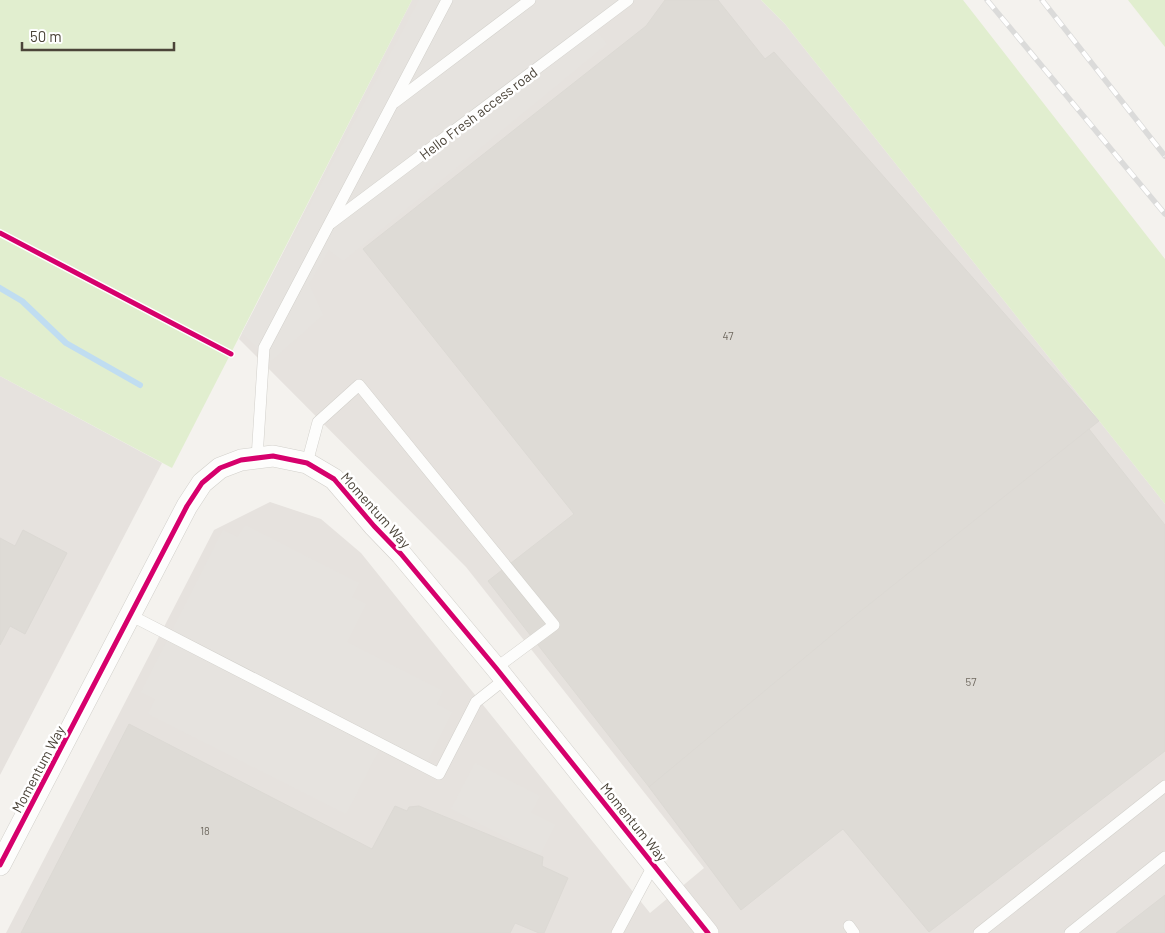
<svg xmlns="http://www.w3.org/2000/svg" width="1165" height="933" font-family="Barlow,sans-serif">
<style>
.industrial{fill:#e6e2de}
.green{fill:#e1eecf}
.parking{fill:#e6e3df}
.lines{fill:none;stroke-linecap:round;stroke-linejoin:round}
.stream{stroke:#c0ddf1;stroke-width:6}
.building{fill:#dedbd6;stroke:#dcd9d4}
.service-casing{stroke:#d2d0cb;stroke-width:12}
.minor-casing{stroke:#d2d0cb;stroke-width:22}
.service{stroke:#fdfdfc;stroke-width:11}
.minor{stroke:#fdfdfc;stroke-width:21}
.rail-casing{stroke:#dbdbda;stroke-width:5.5}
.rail{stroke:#fff;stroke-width:4;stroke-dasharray:11;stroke-linecap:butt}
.cycleway-casing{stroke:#fff;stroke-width:8}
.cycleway{stroke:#d6006c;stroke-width:5}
.labels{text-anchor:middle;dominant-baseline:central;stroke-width:5;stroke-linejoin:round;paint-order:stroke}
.number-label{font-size:11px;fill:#706a61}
.street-label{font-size:14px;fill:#4b4439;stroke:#fff}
</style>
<rect width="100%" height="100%" fill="#f4f2ee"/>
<!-- industrial -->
<g class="industrial">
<polygon points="412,0 761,0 785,24 1165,504 1165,933 6,933 214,530 270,502 321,519 361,553 650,913 704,868 466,567 239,339"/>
<polygon points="0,376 162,463 0,775"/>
</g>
<!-- green -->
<g class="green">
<polygon points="0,0 412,0 172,468 0,376"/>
<polygon points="761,0 963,0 1165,259 1165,504 785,24"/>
<polygon points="1128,0 1165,0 1165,47"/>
</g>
<!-- parking -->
<g class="parking">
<polygon points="419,0 628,0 593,27 607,44 343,261 329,250 309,284 323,315 271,361 242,333"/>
<polygon points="245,525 359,583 352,597 366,604 347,642 443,691 437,704 452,712 422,772 379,750 346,814 148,714 155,699 141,692 223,530 238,537"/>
<polygon points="475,763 540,796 531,813 555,825 540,855 451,809"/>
</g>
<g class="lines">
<!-- stream -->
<polyline class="stream" points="0,288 22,301 66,343 140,385"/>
</g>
<!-- building -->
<g class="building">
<polygon points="665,0 718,0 765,59 774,52 1099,421 861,611 649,787 488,581 574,514 363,249 646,26"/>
<polygon points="1089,429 1165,525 1165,751 929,932 843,829 741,910 649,787 861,611"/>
<polygon points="23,530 67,553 25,634 10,626 0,645 0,538 15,546"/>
<polygon points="129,724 372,849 395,806 407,811 409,807 419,806 543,857 542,866 568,878 544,933 539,933 515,923 510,933 21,933"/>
<polygon points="1165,895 1165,933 1116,933"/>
</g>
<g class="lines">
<!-- service casing -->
<g class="service-casing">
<g id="service">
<polyline points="395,102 530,0"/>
<polyline points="331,223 628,0"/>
<polyline points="257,458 264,348 447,0"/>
<polyline points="307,463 318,422 359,385 554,625 496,668"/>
<polyline points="130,615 439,774 476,702 505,679"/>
<polyline points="849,926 854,933"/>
<polyline points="617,933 654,864"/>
<polyline points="979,933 1165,786"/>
<polyline points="1070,933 1165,857"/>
</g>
</g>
<!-- minor casing -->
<g class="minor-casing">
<polyline id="minor" points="0,865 187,506 202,483 220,468 241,460 273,456 307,463 334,479 374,526 401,554 496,668 708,933"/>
</g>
<!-- service -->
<use href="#service" class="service"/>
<!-- minor -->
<use href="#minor" class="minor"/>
<!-- rail casing -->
<g class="rail-casing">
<g id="rail">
<polyline points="987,0 1165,214"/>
<polyline points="1042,0 1165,156"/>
</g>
</g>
<!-- rail -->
<use href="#rail" class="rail"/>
<!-- cycleway casing -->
<g class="cycleway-casing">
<g id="cycleway">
<polyline points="0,233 231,354"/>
<polyline points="0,865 187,506 202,483 220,468 241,460 273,456 307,463 334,479 374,526 401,554 496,668 708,933"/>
</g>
</g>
<!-- cycleway -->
<use href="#cycleway" class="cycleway"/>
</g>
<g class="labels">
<!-- number labels -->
<g class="number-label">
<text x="728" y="335">47</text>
<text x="971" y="681">57</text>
<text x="205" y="830">18</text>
</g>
<!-- street labels -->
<g class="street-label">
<text transform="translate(478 113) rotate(-37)">Hello Fresh access road</text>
<text transform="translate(376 510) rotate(48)">Momentum Way</text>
<text transform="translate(38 769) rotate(-62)">Momentum Way</text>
<text transform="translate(634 822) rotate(51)">Momentum Way</text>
</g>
</g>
<!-- scale -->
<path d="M22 42v8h152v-8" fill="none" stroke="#4b4439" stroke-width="2.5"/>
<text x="30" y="42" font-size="15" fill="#4b4439" stroke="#ffffff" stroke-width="4" paint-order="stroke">50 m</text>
</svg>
